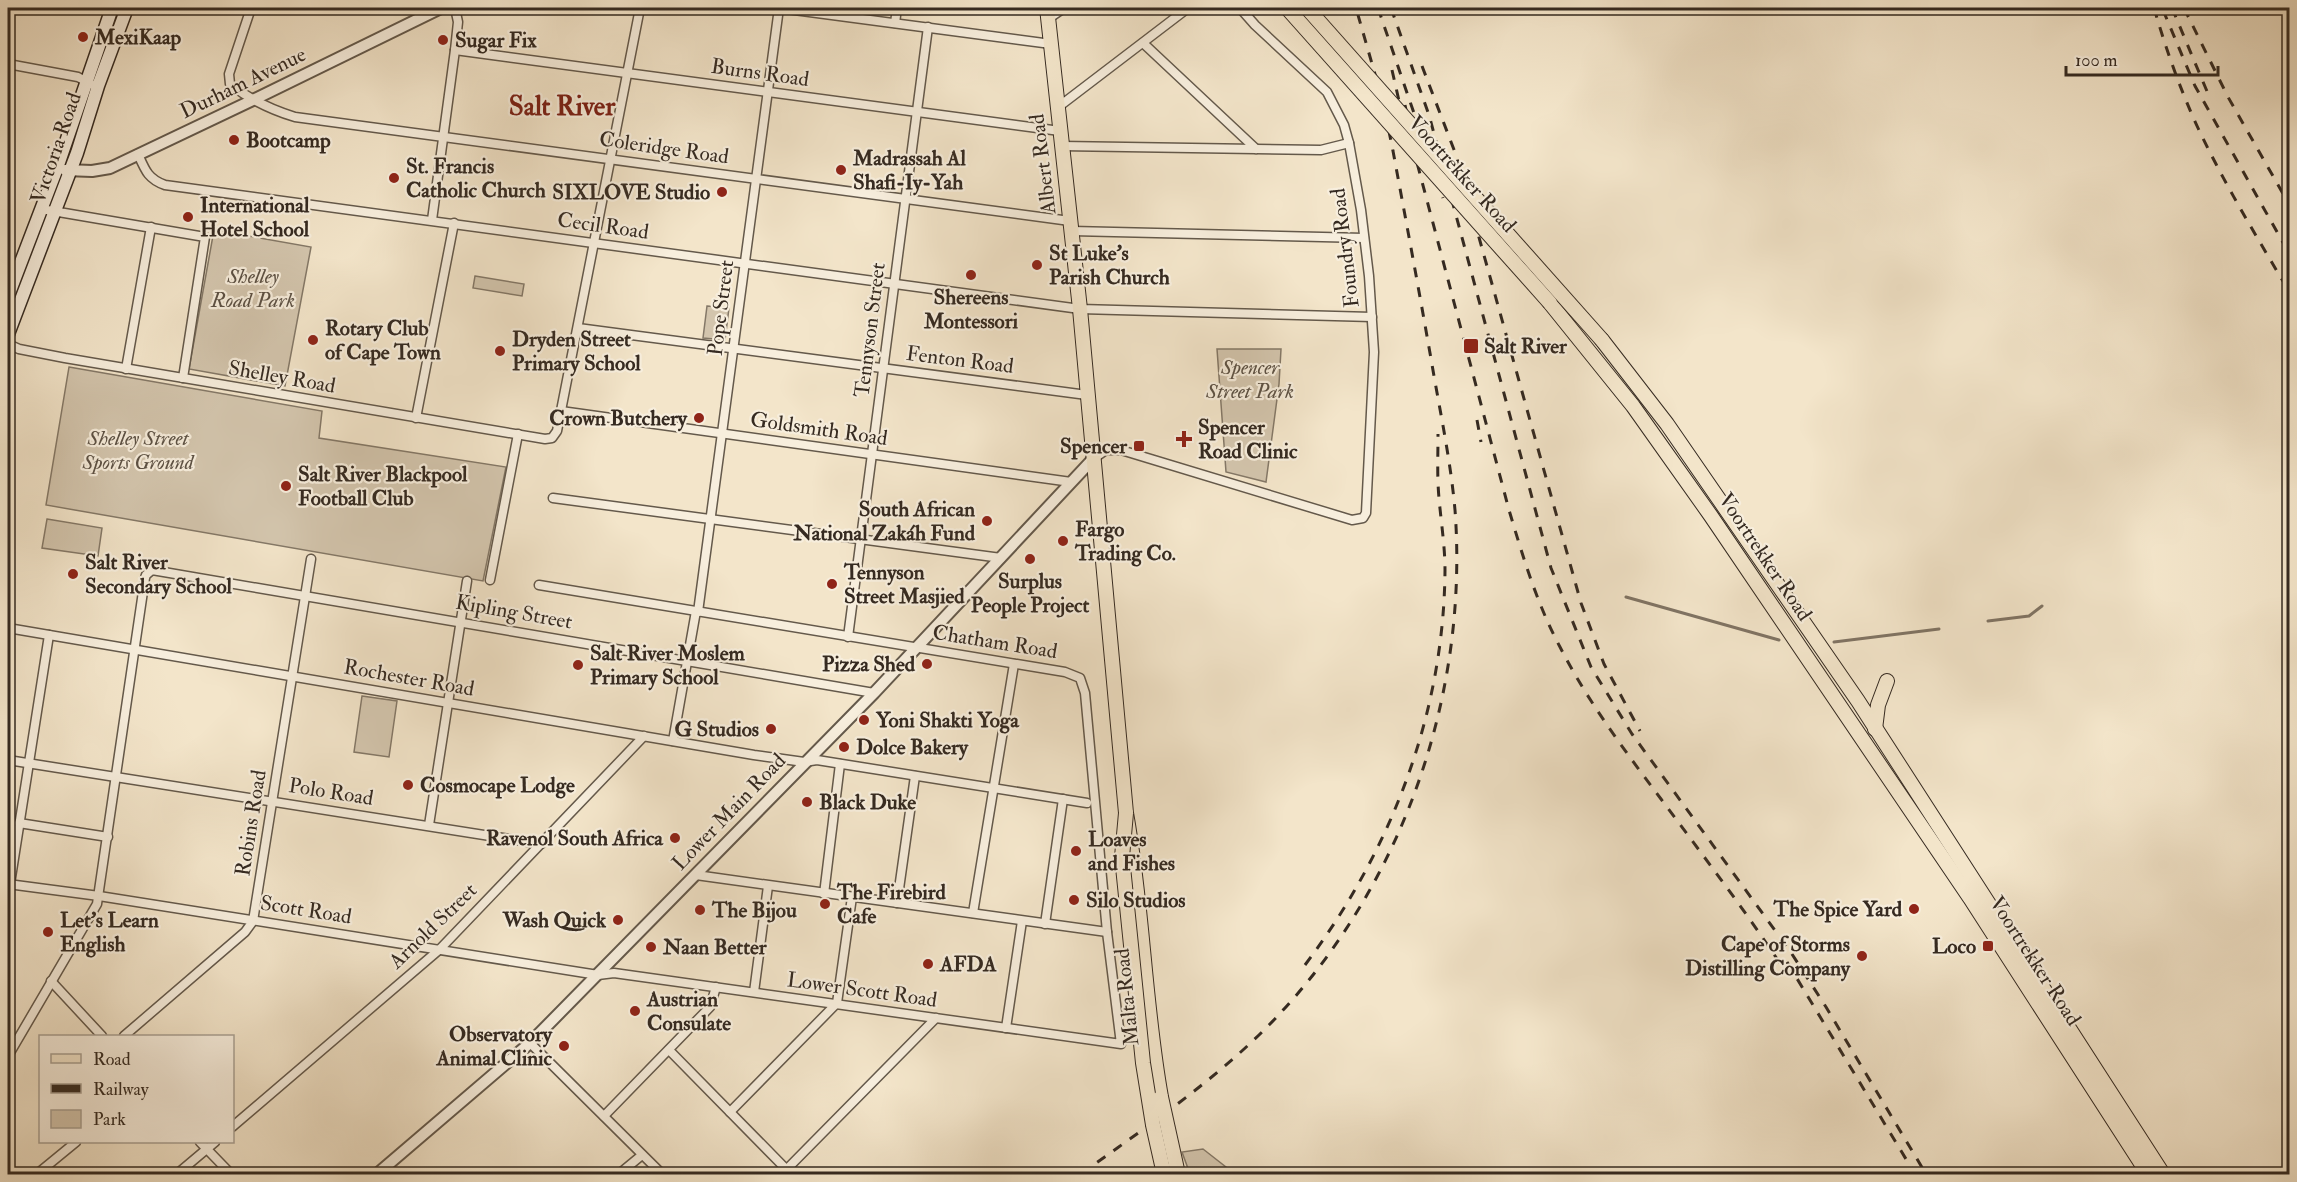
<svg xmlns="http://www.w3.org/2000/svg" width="2297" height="1182" font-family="'IM FELL Double Pica',serif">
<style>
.green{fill:#d3c5ad;stroke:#847867;stroke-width:1.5}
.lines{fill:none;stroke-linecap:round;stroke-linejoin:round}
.stream{stroke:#807464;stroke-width:3}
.minor-casing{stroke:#64594b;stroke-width:11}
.tertiary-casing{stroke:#64594b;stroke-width:14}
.secondary-casing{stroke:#352a21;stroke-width:15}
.primary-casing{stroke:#352a21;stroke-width:16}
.minor{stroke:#f7eedd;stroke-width:8}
.tertiary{stroke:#f7eedd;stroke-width:10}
.secondary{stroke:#f7eedd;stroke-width:12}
.primary{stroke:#f3e5ca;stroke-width:14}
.rail{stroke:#352a21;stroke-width:3;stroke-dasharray:10 10;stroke-linecap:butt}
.primary-bridge-casing{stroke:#352a21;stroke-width:16;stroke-linecap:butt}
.primary-bridge{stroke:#f3e5ca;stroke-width:14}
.poi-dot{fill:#8f2418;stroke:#f7eedd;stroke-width:2}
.labels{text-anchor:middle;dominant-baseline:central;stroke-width:4.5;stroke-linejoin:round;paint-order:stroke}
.poi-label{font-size:21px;font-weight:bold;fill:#352a21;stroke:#f7eedd;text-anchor:start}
.street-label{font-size:21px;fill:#352a21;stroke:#f7eedd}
.park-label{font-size:21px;font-style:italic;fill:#5c5144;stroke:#f7eedd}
.district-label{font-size:27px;font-weight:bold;fill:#7a1f14;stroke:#f7eedd}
</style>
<rect width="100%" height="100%" fill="#f3e5ca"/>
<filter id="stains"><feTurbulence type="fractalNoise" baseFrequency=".00333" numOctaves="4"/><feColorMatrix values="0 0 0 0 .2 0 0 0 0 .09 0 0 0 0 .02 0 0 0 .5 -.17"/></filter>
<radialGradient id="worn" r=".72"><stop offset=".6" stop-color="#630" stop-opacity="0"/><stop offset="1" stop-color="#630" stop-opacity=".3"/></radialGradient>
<!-- green -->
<g class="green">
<polygon points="214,230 311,247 285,386 189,369"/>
<polygon points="475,276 524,284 522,296 473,288"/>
<polygon points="707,306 729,308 725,340 703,338"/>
<polygon points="1217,349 1281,349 1279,384 1266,482 1226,472"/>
<polygon points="69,367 322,411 319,438 506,467 483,581 46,505"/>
<polygon points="47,519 102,528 98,556 42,548"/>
<polygon points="362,696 397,701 389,757 354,752"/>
<polygon points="1203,1149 1235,1174 1236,1174 1190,1174 1182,1152"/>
</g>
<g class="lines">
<!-- stream -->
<g class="stream">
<polyline points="1626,597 1779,640"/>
<polyline points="1988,621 2029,616 2042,606"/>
<polyline points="1834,642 1939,629"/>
</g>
<!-- minor casing -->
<g class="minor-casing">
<g id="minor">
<path d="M251,8l-22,66 1,10c19,15 42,26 65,33l775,104"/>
<polyline points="779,8 1051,44"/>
<polyline points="1048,19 1064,8"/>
<polyline points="895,23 897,8"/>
<polyline points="1143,43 1256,149"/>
<polyline points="455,50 1060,131"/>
<polyline points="8,64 78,77 91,84"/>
<polyline points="1057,108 1188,8"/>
<polyline points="1061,146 1321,150 1349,143"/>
<path d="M138,154c7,16 10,25 27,31l915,124 292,8"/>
<polyline points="41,209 205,237 183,378"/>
<polyline points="432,220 455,50 458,22 455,8"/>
<polyline points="1072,231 1364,238"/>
<polyline points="578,328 1087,395"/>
<polyline points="8,344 19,349 65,358 545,439 552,438 557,431 640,8"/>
<polyline points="126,369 151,227"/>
<polyline points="561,411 1071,482"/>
<polyline points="416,418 454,223"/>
<polyline points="1093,459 1106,450 1121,450 1352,520 1363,518 1366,513 1374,352 1369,276 1361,210 1349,143 1344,125 1327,92 1255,25 1240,8"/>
<polyline points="553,498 1001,558"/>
<polyline points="490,580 518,434"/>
<polyline points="698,612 779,8"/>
<polyline points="8,628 754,755 804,762 817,760 1087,803"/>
<polyline points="848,637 928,27"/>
<polyline points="673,741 696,611"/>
<polyline points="8,760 541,844"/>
<polyline points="19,823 108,837"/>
<polyline points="429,825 467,581"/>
<polyline points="696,875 1107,932"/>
<polyline points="8,884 99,896 598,975 614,973 1121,1044 1107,932 1085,693 1080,678 1065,672 539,585"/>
<polyline points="10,884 49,635"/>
<polyline points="824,894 840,764"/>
<polyline points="897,903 915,776"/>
<polyline points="973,913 1014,664"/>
<polyline points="1045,924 1063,799"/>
<polyline points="51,981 102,1036"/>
<polyline points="754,992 768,886"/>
<polyline points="837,1003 852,897"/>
<polyline points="1006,1028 1022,921"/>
<polyline points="124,1036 245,932 253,921 311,559"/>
<polyline points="530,1043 662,1174"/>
<polyline points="669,1050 787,1170"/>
<polyline points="8,1056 97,904 145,578 146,575 152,570 874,693"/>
<polyline points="730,1112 837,1003"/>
<polyline points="604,1116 710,1007 716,987"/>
<polyline points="232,1127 440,949 644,736"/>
<polyline points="200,1142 231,1174"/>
<polyline points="37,1174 76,1142"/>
<polyline points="177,1174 215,1142"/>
<polyline points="619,1174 642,1155"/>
<polyline points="782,1174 936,1018"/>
</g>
</g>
<!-- tertiary casing -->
<g class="tertiary-casing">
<g id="tertiary">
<polyline points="65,170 92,171 110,168 255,99 441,8"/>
<polyline points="377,1174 530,1043 874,693 1093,459"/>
</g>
</g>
<!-- secondary casing -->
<g class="secondary-casing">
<g id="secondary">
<polyline points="8,296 57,168 112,8"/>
<polyline points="8,334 77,153 98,86 127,8"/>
</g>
</g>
<!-- primary casing -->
<g class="primary-casing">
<g id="primary">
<path d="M1047,8l33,301 46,504c17,94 18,190 35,284"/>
<polyline points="1550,303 1633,406 1711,516 1970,898 2148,1174"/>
<polyline points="1602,340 1667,424 1858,701 2163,1174"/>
<polyline points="1875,729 1878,705 1887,681"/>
</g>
</g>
<!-- minor -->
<use href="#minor" class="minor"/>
<!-- tertiary -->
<use href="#tertiary" class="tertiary"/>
<!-- secondary -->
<use href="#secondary" class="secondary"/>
<!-- primary -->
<use href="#primary" class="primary"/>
<!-- rail -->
<g class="rail">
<polyline points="1378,8 1443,198"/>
<polyline points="1391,8 1429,115 1551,568 1591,667 1632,734 1790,951 1826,1007 1926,1174"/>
<path d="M2154,8c12,41 26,81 44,120 27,57 60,111 92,165"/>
<polyline points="2172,8 2209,96"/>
<polyline points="2184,8 2228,97 2290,206"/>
<polyline points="2163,10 2195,86 2290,255"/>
<polyline points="1422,66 1456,155 1581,603 1604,664 1640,731"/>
<polyline points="1392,70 1402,114"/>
<path d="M1405,105l11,54 93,351c14,47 28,94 51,137 28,55 65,104 101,152 43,58 87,115 126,175"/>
<polyline points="1477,420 1481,442"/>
<polyline points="1787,962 1915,1174"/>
<path d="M1305,965c86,-114 139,-251 140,-395 0,-24 -4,-48 -6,-72 -2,-21 -1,-42 -1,-64"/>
<path d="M1081,1174c65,-47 132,-92 188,-149 132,-135 200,-328 186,-515 -4,-45 -13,-89 -21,-134 -13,-75 -27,-150 -41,-225l-10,-49 -27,-94"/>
</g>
<!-- primary-bridge casing -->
<g class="primary-bridge-casing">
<g id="primary-bridge">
<polyline points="1287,8 1550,303"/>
<polyline points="1307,8 1602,340"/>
<polyline points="1126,813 1122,857 1143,1063 1153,1125 1164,1174"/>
<polyline points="1161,1097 1178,1174"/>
</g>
</g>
<!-- primary-bridge -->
<use href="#primary-bridge" class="primary-bridge"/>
</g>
<!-- markers -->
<g class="poi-dot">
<circle cx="83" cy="37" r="6"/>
<circle cx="443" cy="40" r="6"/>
<circle cx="234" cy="140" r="6"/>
<circle cx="841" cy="170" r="6"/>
<circle cx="394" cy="178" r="6"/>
<circle cx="722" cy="192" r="6"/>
<circle cx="188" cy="217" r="6"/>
<circle cx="1037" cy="265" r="6"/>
<circle cx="971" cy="275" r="6"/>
<circle cx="313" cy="340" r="6"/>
<rect x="1463" y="338" width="16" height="16" rx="3"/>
<circle cx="500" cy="351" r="6"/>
<circle cx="699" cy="418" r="6"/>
<path d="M1181 430h6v6h6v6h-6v6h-6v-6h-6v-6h6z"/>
<rect x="1133" y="440" width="12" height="12" rx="3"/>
<circle cx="286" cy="486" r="6"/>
<circle cx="987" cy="521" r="6"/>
<circle cx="1063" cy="541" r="6"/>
<circle cx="1030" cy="559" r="6"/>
<circle cx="73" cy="574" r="6"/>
<circle cx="832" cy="584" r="6"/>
<circle cx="927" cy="664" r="6"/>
<circle cx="578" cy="665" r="6"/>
<circle cx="864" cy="720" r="6"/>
<circle cx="771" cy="729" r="6"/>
<circle cx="844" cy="747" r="6"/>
<circle cx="408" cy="785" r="6"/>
<circle cx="807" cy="802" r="6"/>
<circle cx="675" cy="838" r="6"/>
<circle cx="1076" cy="851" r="6"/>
<circle cx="1074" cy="900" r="6"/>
<circle cx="825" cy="904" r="6"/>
<circle cx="1914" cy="909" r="6"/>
<circle cx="700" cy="910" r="6"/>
<circle cx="618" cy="920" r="6"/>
<circle cx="48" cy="932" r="6"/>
<rect x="1982" y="940" width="12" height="12" rx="3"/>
<circle cx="651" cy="947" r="6"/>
<circle cx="1862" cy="956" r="6"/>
<circle cx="928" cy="964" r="6"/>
<circle cx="635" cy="1011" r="6"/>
<circle cx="564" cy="1046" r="6"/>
</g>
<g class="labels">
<!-- poi labels -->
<g class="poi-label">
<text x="95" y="37">MexiKaap</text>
<text x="455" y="40">Sugar Fix</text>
<text x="246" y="140">Bootcamp</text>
<text x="853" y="158">Madrassah Al<tspan x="853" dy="24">Shafi-Iy-Yah</tspan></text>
<text x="406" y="166">St. Francis<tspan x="406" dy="24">Catholic Church</tspan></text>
<text x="710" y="192" text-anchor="end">SIXLOVE Studio</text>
<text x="200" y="205">International<tspan x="200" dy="24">Hotel School</tspan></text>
<text x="1049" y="253">St Luke's<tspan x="1049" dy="24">Parish Church</tspan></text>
<text x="971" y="297" text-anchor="middle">Shereens<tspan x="971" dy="24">Montessori</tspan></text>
<text x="325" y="328">Rotary Club<tspan x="325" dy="24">of Cape Town</tspan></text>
<text x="512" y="339">Dryden Street<tspan x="512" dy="24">Primary School</tspan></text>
<text x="1484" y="346">Salt River</text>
<text x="687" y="418" text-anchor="end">Crown Butchery</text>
<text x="1198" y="427">Spencer<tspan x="1198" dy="24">Road Clinic</tspan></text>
<text x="1127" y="446" text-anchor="end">Spencer</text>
<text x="298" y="474">Salt River Blackpool<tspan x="298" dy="24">Football Club</tspan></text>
<text x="975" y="509" text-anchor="end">South African<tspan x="975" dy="24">National Zakáh Fund</tspan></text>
<text x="1075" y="529">Fargo<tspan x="1075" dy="24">Trading Co.</tspan></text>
<text x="85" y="562">Salt River<tspan x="85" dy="24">Secondary School</tspan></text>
<text x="844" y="572">Tennyson<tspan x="844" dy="24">Street Masjied</tspan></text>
<text x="1030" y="581" text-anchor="middle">Surplus<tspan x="1030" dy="24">People Project</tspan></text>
<text x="590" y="653">Salt River Moslem<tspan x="590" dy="24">Primary School</tspan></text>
<text x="915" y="664" text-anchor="end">Pizza Shed</text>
<text x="876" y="720">Yoni Shakti Yoga</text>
<text x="759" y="729" text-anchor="end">G Studios</text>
<text x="856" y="747">Dolce Bakery</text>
<text x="420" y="785">Cosmocape Lodge</text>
<text x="819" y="802">Black Duke</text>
<text x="663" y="838" text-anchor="end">Ravenol South Africa</text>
<text x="1088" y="839">Loaves<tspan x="1088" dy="24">and Fishes</tspan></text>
<text x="837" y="892">The Firebird<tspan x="837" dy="24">Cafe</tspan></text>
<text x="1086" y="900">Silo Studios</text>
<text x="1902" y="909" text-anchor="end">The Spice Yard</text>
<text x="712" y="910">The Bijou</text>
<text x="60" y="920">Let's Learn<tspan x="60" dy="24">English</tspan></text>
<text x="606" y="920" text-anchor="end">Wash Quick</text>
<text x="1850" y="944" text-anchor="end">Cape of Storms<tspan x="1850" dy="24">Distilling Company</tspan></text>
<text x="1976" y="946" text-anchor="end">Loco</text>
<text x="663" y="947">Naan Better</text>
<text x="940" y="964">AFDA</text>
<text x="647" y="999">Austrian<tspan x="647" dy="24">Consulate</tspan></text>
<text x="552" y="1034" text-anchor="end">Observatory<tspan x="552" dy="24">Animal Clinic</tspan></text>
</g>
<!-- street labels -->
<g class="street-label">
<text transform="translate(760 73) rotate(8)">Burns Road</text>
<text transform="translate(243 83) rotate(-26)">Durham Avenue</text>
<text transform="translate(56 148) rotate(-71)">Victoria Road</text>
<text transform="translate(664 148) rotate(8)">Coleridge Road</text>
<text transform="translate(1043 164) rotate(-97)">Albert Road</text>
<text transform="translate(1462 174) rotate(48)">Voortrekker Road</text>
<text transform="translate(603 226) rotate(8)">Cecil Road</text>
<text transform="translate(1345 248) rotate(-97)">Foundry Road</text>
<text transform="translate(721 308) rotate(-83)">Pope Street</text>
<text transform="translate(870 330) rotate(-83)">Tennyson Street</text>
<text transform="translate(960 360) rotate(7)">Fenton Road</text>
<text transform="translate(282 377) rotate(10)">Shelley Road</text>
<text transform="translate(819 429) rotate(8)">Goldsmith Road</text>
<text transform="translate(1765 557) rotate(56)">Voortrekker Road</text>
<text transform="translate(514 612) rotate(10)">Kipling Street</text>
<text transform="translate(995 642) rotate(9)">Chatham Road</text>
<text transform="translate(409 678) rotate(10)">Rochester Road</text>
<text transform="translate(331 792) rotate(9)">Polo Road</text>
<text transform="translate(729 812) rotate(-46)">Lower Main Road</text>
<text transform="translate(251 823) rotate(-81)">Robins Road</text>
<text transform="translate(306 910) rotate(9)">Scott Road</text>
<text transform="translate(433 926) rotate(-44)">Arnold Street</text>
<text transform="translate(2035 961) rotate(57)">Voortrekker Road</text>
<text transform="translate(862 990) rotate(8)">Lower Scott Road</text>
<text transform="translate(1127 997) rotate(-96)">Malta Road</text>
</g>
<!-- park labels -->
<g class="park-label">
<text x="253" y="276">Shelley<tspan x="253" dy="24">Road Park</tspan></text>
<text x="1250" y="367">Spencer<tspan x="1250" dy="24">Street Park</tspan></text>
<text x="138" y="438">Shelley Street<tspan x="138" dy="24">Sports Ground</tspan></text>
</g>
<!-- district labels -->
<g class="district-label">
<text x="562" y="106">Salt River</text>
</g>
</g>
<!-- margin -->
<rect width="2297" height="1182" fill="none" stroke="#f3e5ca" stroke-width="30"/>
<rect x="9" y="9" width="2279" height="1164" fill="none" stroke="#352a21" stroke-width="3"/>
<rect x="15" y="15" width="2267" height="1152" fill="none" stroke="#352a21" stroke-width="1.5"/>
<!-- legend -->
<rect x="39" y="1035" width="195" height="108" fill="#f7eedd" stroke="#a9a092" stroke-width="1.5"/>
<rect x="51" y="1054" width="30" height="9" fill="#f3e5ca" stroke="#a9a092" stroke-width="1.5"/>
<text x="93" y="1065" font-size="18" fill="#352a21">Road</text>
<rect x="51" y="1084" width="30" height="9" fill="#352a21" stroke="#a9a092" stroke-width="1.5"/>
<text x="93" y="1095" font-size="18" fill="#352a21">Railway</text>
<rect x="51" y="1110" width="30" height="18" fill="#d3c5ad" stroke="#a9a092" stroke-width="1.5"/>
<text x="93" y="1125" font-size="18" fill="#352a21">Park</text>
<!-- scale -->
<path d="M2066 66v9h152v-9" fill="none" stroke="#352a21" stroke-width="3"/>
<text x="2075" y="66" font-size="18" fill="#352a21" stroke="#f7eedd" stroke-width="4.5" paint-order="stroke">100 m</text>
<rect width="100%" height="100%" filter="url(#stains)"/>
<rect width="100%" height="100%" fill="url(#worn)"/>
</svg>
